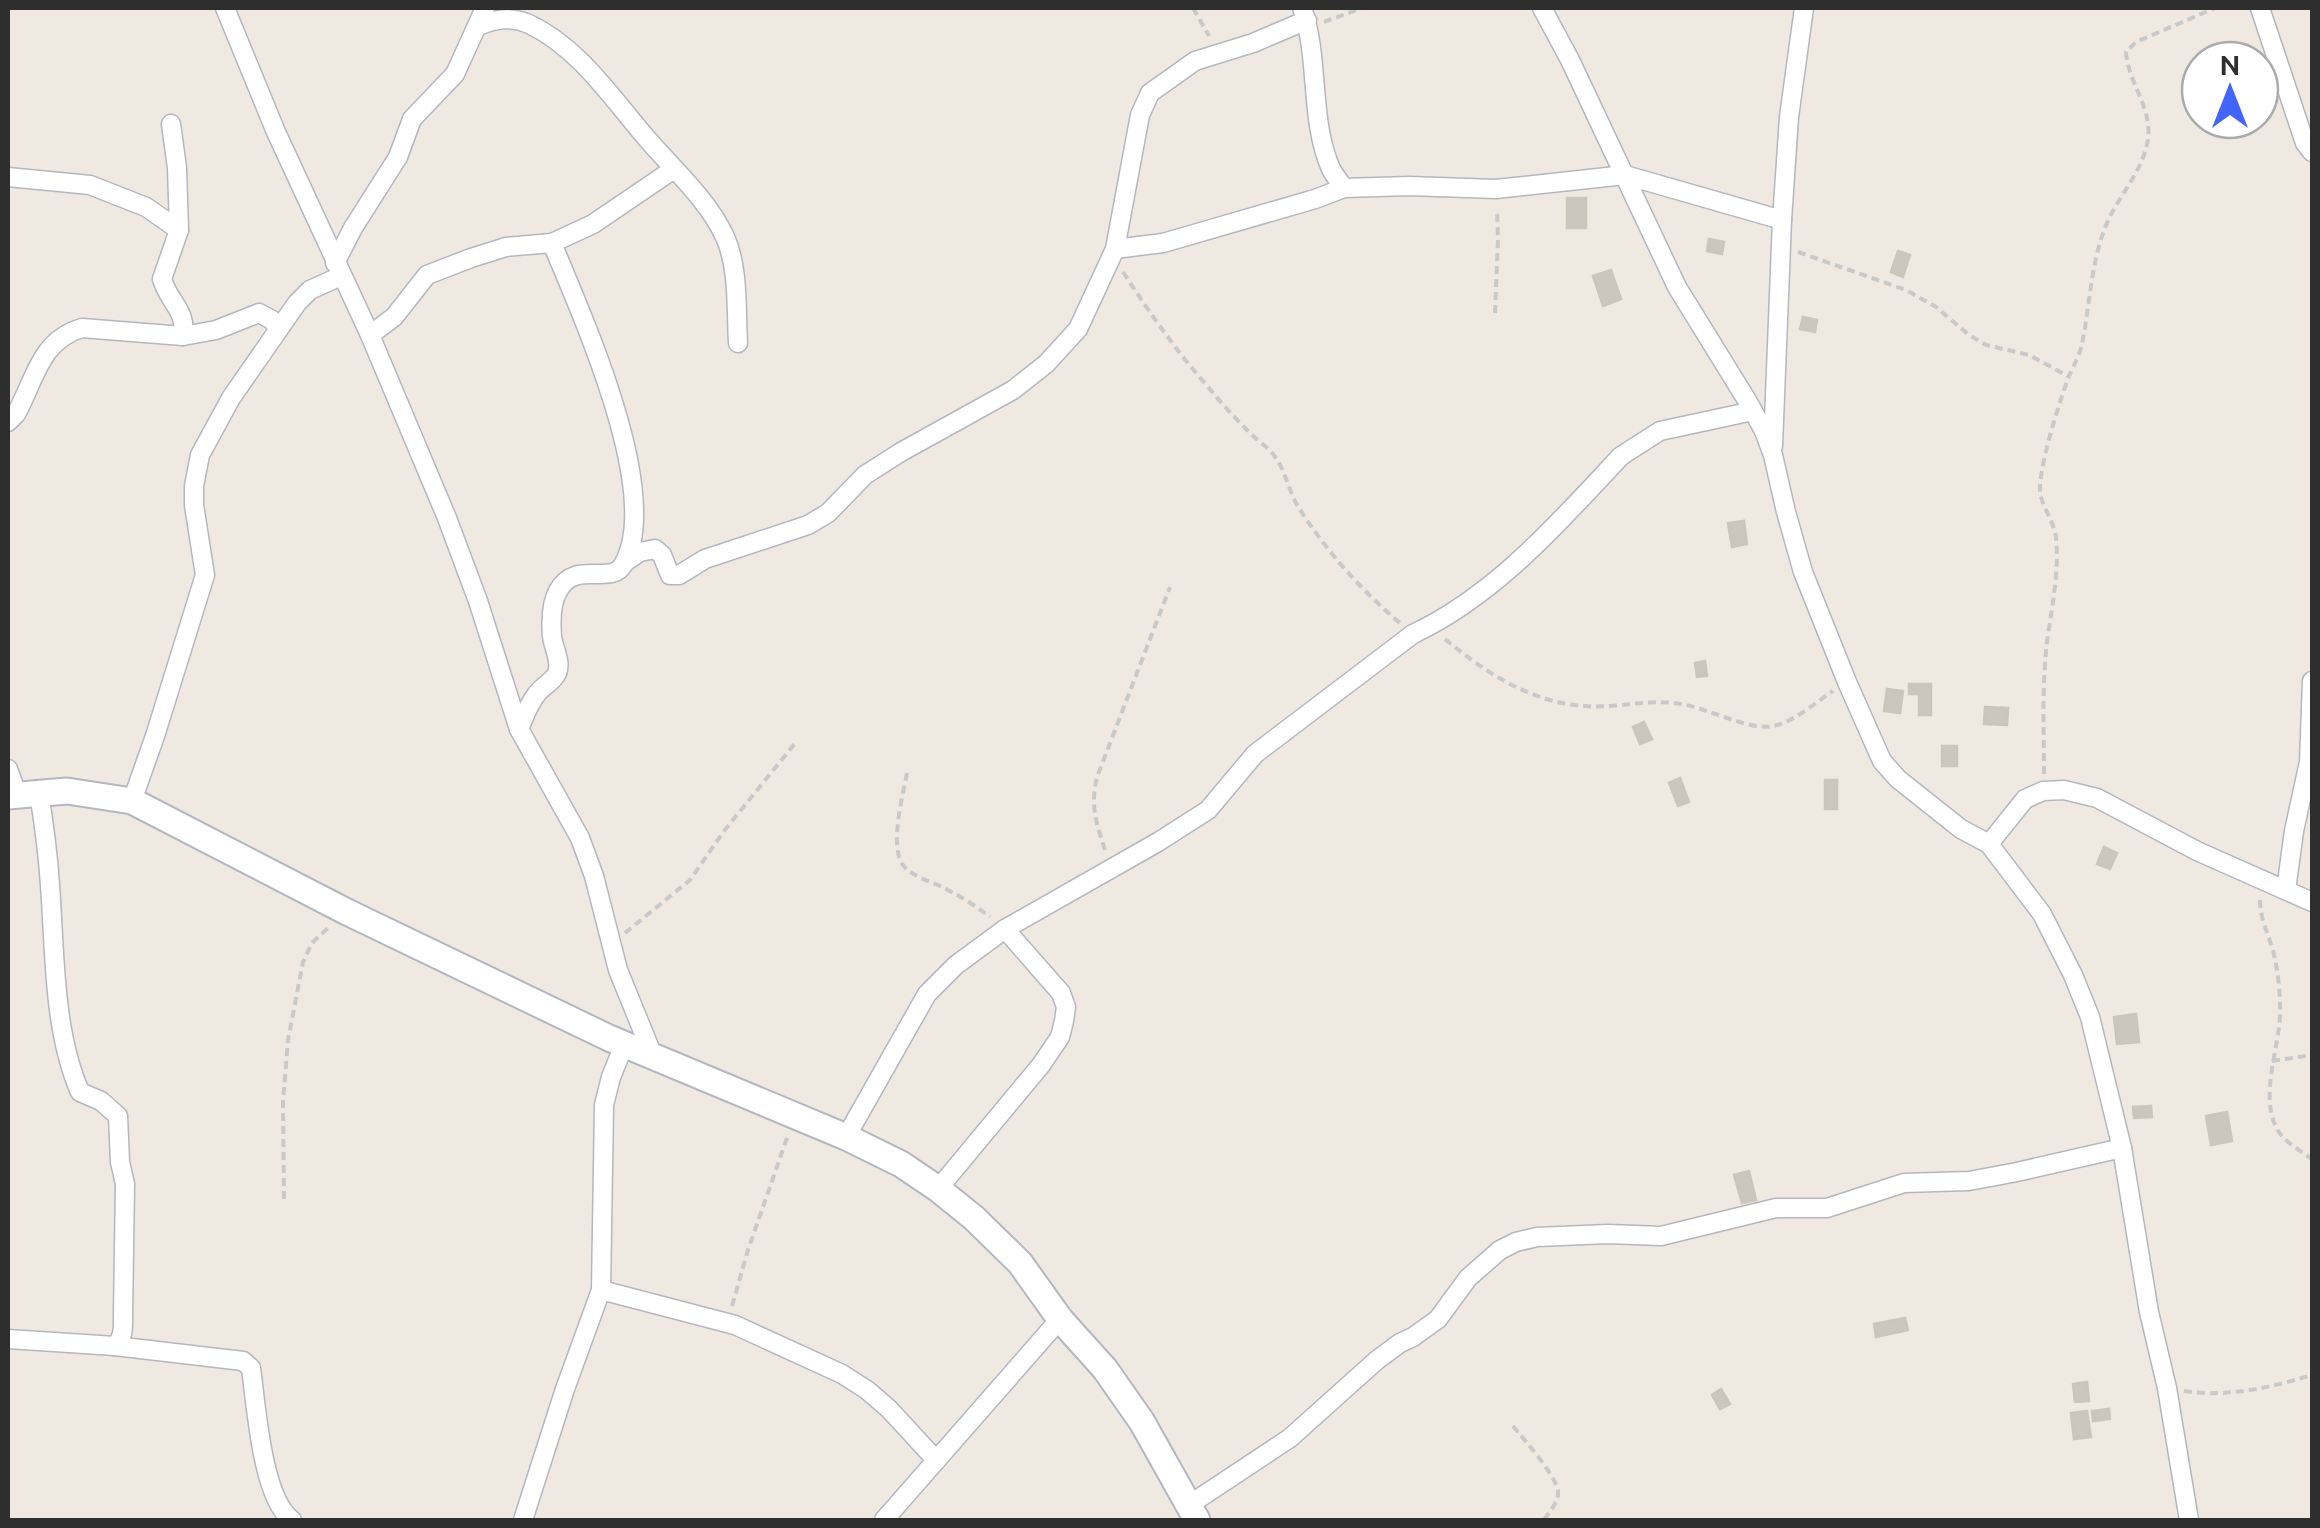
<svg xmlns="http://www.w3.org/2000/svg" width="2320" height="1528" font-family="Ubuntu,sans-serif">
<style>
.building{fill:#cbc7bf;stroke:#cbc5ba;stroke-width:2.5}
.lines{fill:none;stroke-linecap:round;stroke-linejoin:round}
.street-casing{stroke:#b4b7c1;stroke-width:21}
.secondary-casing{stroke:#b4b7c1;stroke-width:29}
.path{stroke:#c9c9c9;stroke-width:4;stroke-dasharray:8 5;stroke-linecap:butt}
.street{stroke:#fff;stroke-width:18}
.secondary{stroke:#fff;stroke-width:25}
</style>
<rect width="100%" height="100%" fill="#efe9e1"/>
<!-- building -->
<g class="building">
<rect x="1567" y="198" width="19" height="30"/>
<polygon points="1709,239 1724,242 1722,254 1707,251"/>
<polygon points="1898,251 1910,255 1903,277 1891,272"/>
<polygon points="1611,270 1621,299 1603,306 1593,276"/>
<polygon points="1803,317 1817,320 1815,332 1800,329"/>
<polygon points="1744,521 1747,544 1732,547 1728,523"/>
<polygon points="1705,661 1707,676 1697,677 1695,663"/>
<polygon points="1909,684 1931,684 1931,715 1919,715 1919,694 1909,694"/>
<polygon points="1887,689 1903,691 1900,713 1884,711"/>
<polygon points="1985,707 2008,708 2007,725 1984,724"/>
<polygon points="1644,722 1652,739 1640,744 1633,727"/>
<rect x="1942" y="746" width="15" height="20"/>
<polygon points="1680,778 1689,802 1678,806 1669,783"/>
<rect x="1825" y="780" width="12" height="29"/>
<polygon points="2104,847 2117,853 2110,869 2097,864"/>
<polygon points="2136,1014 2139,1042 2117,1044 2114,1017"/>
<polygon points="2151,1106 2152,1117 2134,1118 2133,1107"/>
<polygon points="2227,1112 2232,1141 2211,1145 2206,1116"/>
<polygon points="1749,1171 1756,1200 1742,1203 1734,1175"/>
<polygon points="1905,1318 1908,1330 1876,1337 1874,1324"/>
<polygon points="2087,1382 2089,1401 2075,1402 2073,1384"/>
<polygon points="1721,1389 1730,1404 1720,1409 1712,1395"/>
<polygon points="2109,1409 2110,1419 2093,1421 2092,1411"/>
<polygon points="2087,1411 2091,1437 2074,1439 2071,1413"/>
</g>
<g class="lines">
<!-- street casing -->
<g class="street-casing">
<g id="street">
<polyline points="225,8 276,132 370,335 447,518 478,601 519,729 580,838 594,876 618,970 653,1056"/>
<path d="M1302,8c18,51 7,111 29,161 3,6 9,13 13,19"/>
<polyline points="1542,8 1570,60 1677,287 1748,402 1764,431 1773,455 1786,512 1803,572 1847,682 1882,761 1898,779 1961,829 1989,844 2042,914 2073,975 2090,1017 2122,1148 2149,1312 2167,1388 2189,1520"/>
<polyline points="2260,8 2305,143 2312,152"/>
<path d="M478,26c18,-7 33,-10 51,-2 51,24 84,76 120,117 26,30 59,59 76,96 14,31 11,72 13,106"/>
<path d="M171,124l6,44 2,62 -17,49c7,24 25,31 21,57"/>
<polyline points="8,177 90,185 146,207 179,230"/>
<polyline points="1115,249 1163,243 1315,199 1344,188 1409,186 1496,189 1625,175 1782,220"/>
<polyline points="335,263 353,228 398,157 412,119 455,74 485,8"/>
<polyline points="370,335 394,317 427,275 471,258 506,247 552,243 593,224 674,169"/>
<path d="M8,422l8,-8c19,-34 24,-74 66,-86l101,8 33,-6 43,-17 13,7 7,9"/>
<polyline points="1773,446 1782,220 1789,117 1804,8"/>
<polyline points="625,562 640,552 655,549 662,555 670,575 679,575 705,559 808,525 828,513 865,475 901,452 1013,390 1046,364 1078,329 1115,249 1140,115 1150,93 1195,61 1253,43 1307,20"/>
<path d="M519,729c5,-11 9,-24 17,-34 5,-8 17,-13 21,-22 5,-11 -4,-26 -5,-37 -1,-14 -1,-33 6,-45 17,-32 53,-5 65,-26 41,-71 -42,-251 -71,-322"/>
<polyline points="8,769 17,794"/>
<path d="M39,793c5,31 9,61 11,92 5,67 3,145 30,207l21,9 17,15 2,46 5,22 -2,132c0,11 1,22 -8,30"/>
<polyline points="132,801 155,736 205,575 194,505 194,486 200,455 231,398 297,303 310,290 341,276"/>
<polyline points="1989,844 2025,799 2043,791 2064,790 2097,798 2197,851 2312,902"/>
<polyline points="2286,890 2294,831 2309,762 2312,681"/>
<path d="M846,1137l81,-143 29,-29 49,-36 153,-87 50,-32 47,-56 158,-120c83,-39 146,-112 208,-178l39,-25 93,-20"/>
<polyline points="938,1189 1041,1065 1060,1037 1064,1021 1066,1007 1061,993 1005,929"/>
<polyline points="601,1290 735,1325 842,1374 867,1390 889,1409 936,1460"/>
<path d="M8,1339l107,7 128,15 8,7c5,36 11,131 41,152"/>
<polyline points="1189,1505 1290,1438 1377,1360 1400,1343 1413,1337 1438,1319 1468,1278 1500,1250 1516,1242 1537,1237 1608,1234 1661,1236 1776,1208 1827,1208 1904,1183 1969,1181 2017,1172 2122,1148"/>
<polyline points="523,1520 565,1389 601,1290 604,1105 611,1077 624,1045"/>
<polyline points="884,1520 1060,1319"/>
</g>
</g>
<!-- secondary casing -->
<g class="secondary-casing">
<polyline id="secondary" points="8,796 67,791 132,801 347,912 609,1038 846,1137 901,1164 938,1189 974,1218 1020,1263 1060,1319 1105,1369 1142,1422 1197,1520"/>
</g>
<!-- path -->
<g class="path">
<polyline points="1193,8 1209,36"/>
<polyline points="1324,22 1362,8"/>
<polyline points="1798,252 1906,290 1936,307 1969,335 1986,345 2029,355 2068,376"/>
<path d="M1123,272c26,40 54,80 86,116 13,16 27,31 41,45 7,7 16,13 23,21 13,16 15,37 26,54 27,43 63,83 101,115"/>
<polyline points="1495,313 1498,239 1497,209"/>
<path d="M1445,639c48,40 100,72 165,67 27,-2 50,-7 76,-1 25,5 65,26 88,21 21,-5 41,-23 59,-35"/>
<path d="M907,773c-4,22 -18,73 -4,92 9,12 28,16 41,23 16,8 32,18 46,29"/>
<path d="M2044,774c0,-41 -2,-82 2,-123 4,-37 14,-76 10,-114 -2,-17 -17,-33 -16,-50 1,-27 19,-84 29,-111 4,-9 9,-18 12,-28 9,-39 9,-82 24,-120 11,-30 38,-55 43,-89 4,-33 -20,-56 -22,-87l10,-10 79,-34"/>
<path d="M1105,850c-9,-28 -15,-44 -8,-73l73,-190"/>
<path d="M2260,900c0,22 11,38 15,59 3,15 5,32 5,47 2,37 -22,87 -3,123 7,13 24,22 35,30"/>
<polyline points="625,933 690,880 724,831 796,742"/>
<polyline points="2272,1061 2312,1055"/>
<polyline points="284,1199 283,1102 288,1040 303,962 312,943 328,928"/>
<polyline points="732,1306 748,1250 788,1135"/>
<path d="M2184,1391c42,7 89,-4 128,-16"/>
<path d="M1513,1426c11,14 44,50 45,66 1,10 -9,20 -14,28"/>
</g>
<!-- street -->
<use href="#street" class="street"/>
<!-- secondary -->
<use href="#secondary" class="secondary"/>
</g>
<!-- border -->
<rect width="2320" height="1528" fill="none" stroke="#2e2e2e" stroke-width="20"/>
<!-- north arrow -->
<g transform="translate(2230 90)"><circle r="48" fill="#ffffff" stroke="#ababab" stroke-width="2.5"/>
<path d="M0-8L18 38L0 25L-18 38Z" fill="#4264fb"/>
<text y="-15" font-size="28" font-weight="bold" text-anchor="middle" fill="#2e2e2e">N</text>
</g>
</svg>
